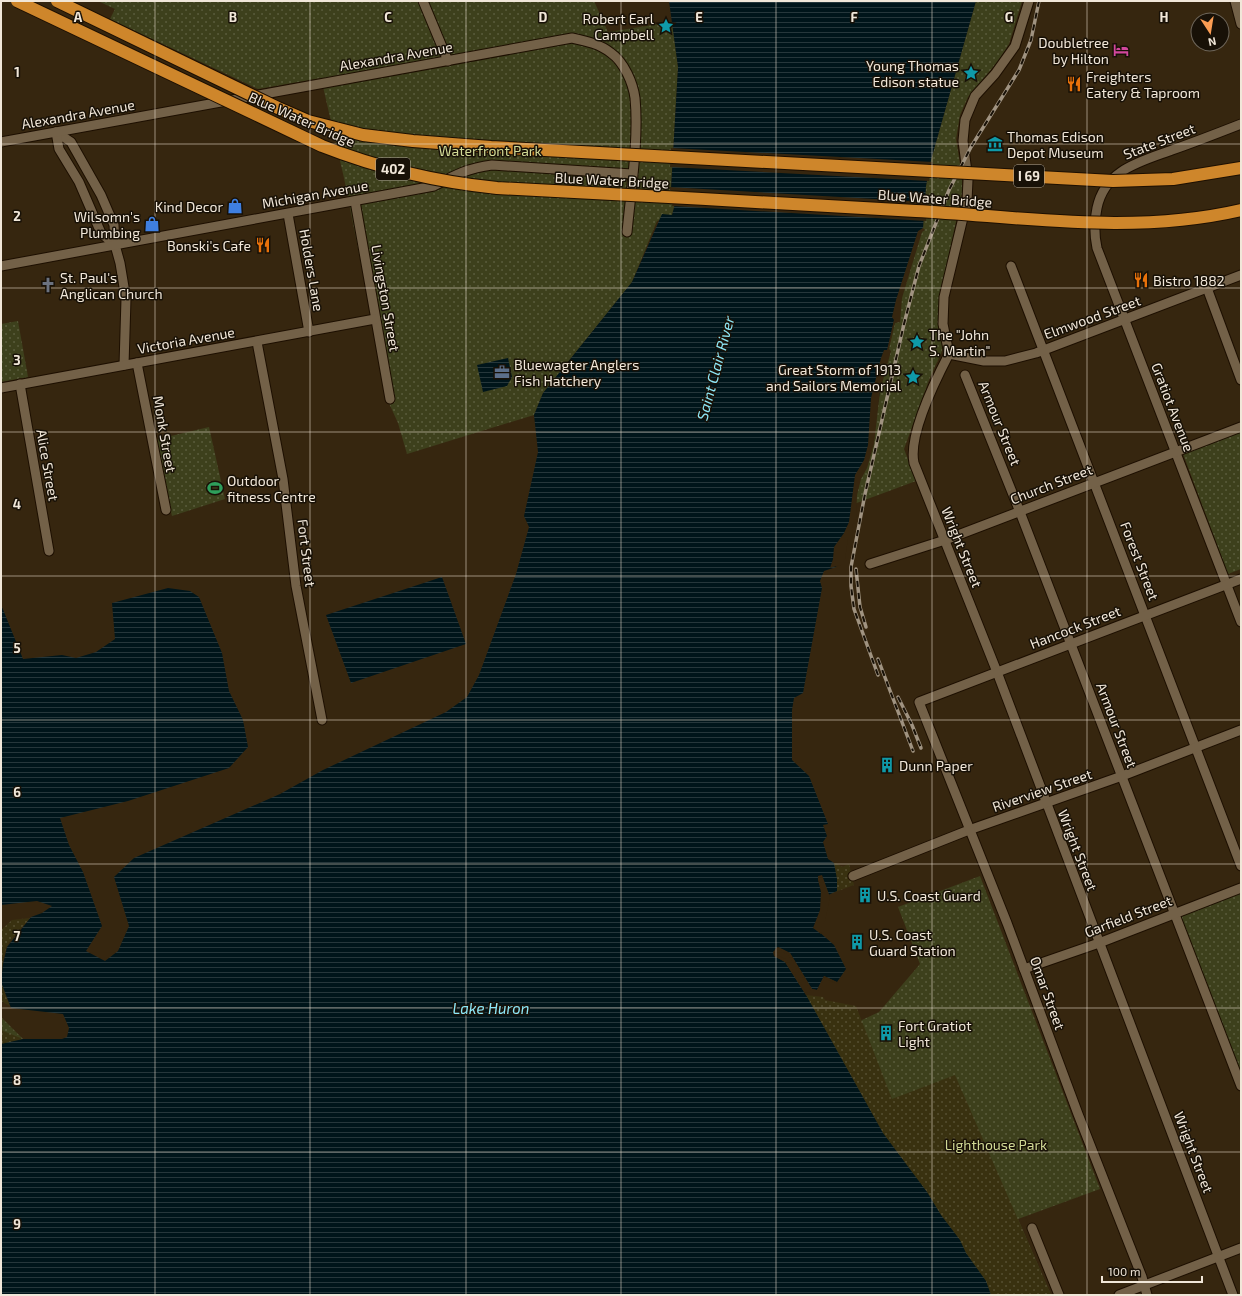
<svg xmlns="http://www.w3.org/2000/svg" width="1242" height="1296" font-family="'Exo 2',sans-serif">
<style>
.green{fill:url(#green-dots)}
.sand{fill:url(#sand-dots)}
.water{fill:url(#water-rules)}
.pier{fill:#36260f}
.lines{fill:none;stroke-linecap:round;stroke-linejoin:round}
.minor-casing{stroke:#1d0f00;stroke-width:11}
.minor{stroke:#736148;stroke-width:9}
.rail-casing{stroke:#a09381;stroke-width:3.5}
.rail{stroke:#181107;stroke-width:2;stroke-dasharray:6;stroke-linecap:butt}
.highway-bridge-casing{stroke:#1d0f00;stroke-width:14;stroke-linecap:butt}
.highway-bridge{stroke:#ce862b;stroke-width:12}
.grid{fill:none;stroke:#f1e7d9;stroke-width:1;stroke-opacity:0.55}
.labels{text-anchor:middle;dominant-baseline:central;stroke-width:3;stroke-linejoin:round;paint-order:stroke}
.shield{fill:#181107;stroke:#b0a79a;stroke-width:1}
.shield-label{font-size:13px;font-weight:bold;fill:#f1e7d9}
.poi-label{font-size:14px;fill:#f1e7d9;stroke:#181107;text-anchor:start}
.street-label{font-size:14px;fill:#f1e7d9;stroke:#181107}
.park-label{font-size:14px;fill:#d2da96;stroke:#181107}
.water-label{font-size:15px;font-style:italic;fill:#8ee8f8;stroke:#181107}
.grid-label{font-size:13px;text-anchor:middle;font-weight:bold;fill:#f1e7d9;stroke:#181107;stroke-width:3;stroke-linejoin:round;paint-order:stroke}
</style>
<defs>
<pattern id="green-dots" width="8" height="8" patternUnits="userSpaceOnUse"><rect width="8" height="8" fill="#3d401c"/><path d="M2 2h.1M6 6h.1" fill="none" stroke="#5a5c3c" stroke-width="1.8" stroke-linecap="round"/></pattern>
<pattern id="sand-dots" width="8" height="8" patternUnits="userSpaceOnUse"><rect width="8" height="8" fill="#393110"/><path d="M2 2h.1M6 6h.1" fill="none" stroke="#564f32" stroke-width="1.8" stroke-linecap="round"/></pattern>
<pattern id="water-rules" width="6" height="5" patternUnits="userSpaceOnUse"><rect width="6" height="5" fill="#00151a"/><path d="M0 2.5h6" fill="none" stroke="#26373b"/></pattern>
</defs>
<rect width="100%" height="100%" fill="#36260f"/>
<!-- green -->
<g class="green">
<polygon points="98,1 594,1 608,32 672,22 678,67 671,188 679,189 672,215 657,221 632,282 543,393 534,415 407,454 398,423 388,401 344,178 321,78 258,89 110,19 115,9"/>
<polygon points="976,1 1022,1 1009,44 999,60 968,97 960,115 956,139 962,177 962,193 939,302 938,316 943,341 942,351 929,380 904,449 916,481 854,504 900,297 923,228 926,186 931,160"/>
<polygon points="18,321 28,377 1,382 1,324"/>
<polygon points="209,427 225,499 172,516 154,440"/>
<polygon points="1241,428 1241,569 1228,574 1182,451"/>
<polygon points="980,876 1100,1189 1018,1219 1051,1295 828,1036 879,1012 920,964 898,907"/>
<polygon points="1241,889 1241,1073 1179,912"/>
<polygon points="1,1017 23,1039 1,1044"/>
</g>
<!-- sand -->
<g class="sand">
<polygon points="836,863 842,867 849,864 854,885 830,894 829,866"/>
<path d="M30,918c-7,9 -19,20 -24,30 -6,20 -5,40 4,58l-9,-5v-71l11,-10z"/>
<polygon points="785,962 806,995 823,997 825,1000 856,1006 892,1099 955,1075 1051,1295 975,1295 928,1218"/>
<polygon points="1,1030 23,1039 1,1044"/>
</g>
<!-- water -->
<g class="water">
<polygon points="669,1 976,1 931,160 926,186 923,228 920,231 894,320 881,384 872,444 859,478 846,538 836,567 824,571 820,581 822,588 803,693 794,698 792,710 792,760 809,776 828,824 823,825 827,836 823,842 828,859 834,863 837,879 837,891 828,895 817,930 834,945 846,969 837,982 824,976 817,990 812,989 790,953 778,947 775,949 774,956 785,962 806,995 883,1133 927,1192 941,1215 960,1240 966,1253 986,1281 991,1295 1,1295 1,1044 23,1039 62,1039 67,1037 69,1028 63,1014 11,1008 1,982 3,964 7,947 31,917 42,913 52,906 37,901 1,905 1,607 2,607 23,659 62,655 76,658 96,652 115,639 112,603 168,588 190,591 199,597 222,653 229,691 243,720 248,747 229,768 128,801 60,818 69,845 83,872 102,926 86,951 105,961 118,951 129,926 114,877 134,858 280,794 323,770 446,712 467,697 479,675 516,574 529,527 524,516 538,452 534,415 543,393 632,282 662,214 672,215 679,189 671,189 678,67"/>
<polygon points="508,358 512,377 507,386 483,392 477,365"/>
<polygon points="442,577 466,644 351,683 326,615"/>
</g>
<!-- pier -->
<g class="pier">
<polygon points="671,148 933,162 929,181 670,167"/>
<polygon points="669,187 927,202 926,221 672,206 676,191 670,190"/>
<polygon points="923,228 925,230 922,232 902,298 900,322 895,323 889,349 891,351 880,391 874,444 867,468 861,479 857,495 856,519 853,524 852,533 848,539 845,559 841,565 830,568 833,559 834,547 844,533 849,522 855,475 864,460 868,445 871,398 881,358 884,350 887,350 894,320 892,317 896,300 918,231"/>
<polygon points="822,875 830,897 825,921 819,930 822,932 821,934 813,928 820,910 821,892 818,880 818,876"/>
<polygon points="778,947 790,953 812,989 817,990 824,976 839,983 836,984 825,978 818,991 811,991 788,955 778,949 776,950 776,954 787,960 808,995 806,995 785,962 774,956 773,952"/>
</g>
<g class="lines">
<!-- minor casing -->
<g class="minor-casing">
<g id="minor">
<polyline points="423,1 448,61"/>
<polyline points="1235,1 1241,24"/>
<path d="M1241,124c-23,9 -46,18 -69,26 -33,12 -67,20 -75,58 -3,14 -3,26 0,40l144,374"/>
<polyline points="56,132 71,142 101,195 114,225 115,245 120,263 126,299 124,365"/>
<polyline points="56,132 59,149 79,182 101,233 115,245"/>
<path d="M1,142l571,-104c14,3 28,6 39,15 13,9 22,30 24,45 4,40 -4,92 -8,134"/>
<polyline points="355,201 390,399"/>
<polyline points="288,214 309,332"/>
<path d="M1,266l433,-80c21,-11 34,-18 58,-21l140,9"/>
<polyline points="1011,266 1241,866"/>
<polyline points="1207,288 1241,380"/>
<polyline points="257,342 283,479 296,586 322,720"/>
<path d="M949,354c-13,25 -41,81 -35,109l83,209 236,623"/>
<polyline points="949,354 943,324 944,297 967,201 968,180 963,141 965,120 975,96 995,74 1015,46 1029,1"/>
<polyline points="949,354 984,361 1005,361 1036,353 1241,275"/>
<polyline points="137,363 166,510"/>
<polyline points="965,375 1020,512 1241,1086"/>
<polyline points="20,384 49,551"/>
<polyline points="1,388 375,319"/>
<polyline points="870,564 945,540 1241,427"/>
<polyline points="853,876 969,830 1122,776 1241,730"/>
<polyline points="1024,969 1099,943 1241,888"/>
<polyline points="1032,1228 1059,1295"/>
<polyline points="1119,1295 1241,1248"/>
<polyline points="1147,1295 1142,1277 1078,1114 1007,923 919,702 1241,579"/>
</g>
</g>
<!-- minor -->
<use href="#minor" class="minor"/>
<!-- rail casing -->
<g class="rail-casing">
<g id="rail">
<polyline points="856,569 860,607 866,627"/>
<polyline points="878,659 913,751"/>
<polyline points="878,675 854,609 851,586 851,567 865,494 904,324 919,266 949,190 971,147 1019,70 1031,40 1039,1"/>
<polyline points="898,697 912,725 921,748"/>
</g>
</g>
<!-- rail -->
<use href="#rail" class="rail"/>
<!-- highway-bridge casing -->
<g class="highway-bridge-casing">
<g id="highway-bridge">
<path d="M17,1l305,145c56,22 115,36 175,42 140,8 279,14 419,23 109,6 217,24 325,-1"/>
<polyline points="57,1 278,108 308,121 363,135 413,141 491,147 1113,181 1173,179 1241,168"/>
</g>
</g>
<!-- highway-bridge -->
<use href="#highway-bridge" class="highway-bridge"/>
</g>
<!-- grid -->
<path class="grid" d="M155,1v1294M310,1v1294M466,1v1294M621,1v1294M776,1v1294M932,1v1294M1087,1v1294M1,144h1240M1,288h1240M1,432h1240M1,576h1240M1,720h1240M1,864h1240M1,1008h1240M1,1152h1240"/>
<!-- icons -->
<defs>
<g id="sight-bare" transform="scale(1.2)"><path d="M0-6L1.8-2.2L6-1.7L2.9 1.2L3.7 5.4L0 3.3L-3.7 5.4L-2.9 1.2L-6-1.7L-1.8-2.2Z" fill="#0f9aa8" stroke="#181107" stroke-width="2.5" paint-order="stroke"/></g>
<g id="hotel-bare" transform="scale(1.2)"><path d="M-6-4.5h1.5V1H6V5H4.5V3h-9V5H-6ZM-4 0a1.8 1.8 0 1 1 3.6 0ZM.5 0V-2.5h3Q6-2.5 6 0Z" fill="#d1479c" stroke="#181107" stroke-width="2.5" paint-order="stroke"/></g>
<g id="restaurant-bare" transform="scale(1.2)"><path d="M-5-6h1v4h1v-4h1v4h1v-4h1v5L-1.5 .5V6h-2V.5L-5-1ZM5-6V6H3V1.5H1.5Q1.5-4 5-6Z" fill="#e8710a" stroke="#181107" stroke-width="2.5" paint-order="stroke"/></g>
<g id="museum-bare" transform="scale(1.2)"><path d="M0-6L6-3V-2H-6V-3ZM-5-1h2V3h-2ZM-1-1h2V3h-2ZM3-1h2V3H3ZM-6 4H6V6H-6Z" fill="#0f9aa8" stroke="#181107" stroke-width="2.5" paint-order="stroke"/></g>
<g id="shop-bare" transform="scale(1.2)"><path d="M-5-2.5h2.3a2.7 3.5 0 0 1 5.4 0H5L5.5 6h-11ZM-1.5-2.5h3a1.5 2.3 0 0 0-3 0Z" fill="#3f7fe0" stroke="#181107" stroke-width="2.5" paint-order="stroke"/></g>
<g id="church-bare" transform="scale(1.2)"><path d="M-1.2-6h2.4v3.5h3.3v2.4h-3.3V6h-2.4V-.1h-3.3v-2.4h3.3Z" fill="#6b7280" stroke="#181107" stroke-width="2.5" paint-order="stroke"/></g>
<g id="office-bare" transform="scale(1.2)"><path d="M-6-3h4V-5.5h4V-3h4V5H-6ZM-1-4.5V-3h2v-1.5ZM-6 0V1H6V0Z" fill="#5c6f8a" stroke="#181107" stroke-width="2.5" paint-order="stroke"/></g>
<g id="stadium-bare" transform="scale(1.2)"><path d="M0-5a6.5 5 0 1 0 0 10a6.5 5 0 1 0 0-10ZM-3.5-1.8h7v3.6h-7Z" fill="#2e9e5b" stroke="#181107" stroke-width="2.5" paint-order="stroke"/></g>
<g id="building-bare" transform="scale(1.2)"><path d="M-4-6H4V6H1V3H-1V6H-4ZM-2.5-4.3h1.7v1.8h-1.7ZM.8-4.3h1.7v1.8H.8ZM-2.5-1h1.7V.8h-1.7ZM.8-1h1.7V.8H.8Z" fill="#0f9aa8" stroke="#181107" stroke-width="2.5" paint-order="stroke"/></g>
</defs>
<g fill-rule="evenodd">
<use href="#sight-bare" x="666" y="26"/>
<use href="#hotel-bare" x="1121" y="50"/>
<use href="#sight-bare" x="971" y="73"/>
<use href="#restaurant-bare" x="1074" y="84"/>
<use href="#museum-bare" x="995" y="144"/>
<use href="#shop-bare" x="235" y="206"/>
<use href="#shop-bare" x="152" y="224"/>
<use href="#restaurant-bare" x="263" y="245"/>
<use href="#restaurant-bare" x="1141" y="280"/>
<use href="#church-bare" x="48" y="285"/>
<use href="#sight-bare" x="917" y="342"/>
<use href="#office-bare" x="502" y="372"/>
<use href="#sight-bare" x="913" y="377"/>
<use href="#stadium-bare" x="215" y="488"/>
<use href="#building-bare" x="887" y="765"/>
<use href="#building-bare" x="865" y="895"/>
<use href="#building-bare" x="857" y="942"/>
<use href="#building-bare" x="886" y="1033"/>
</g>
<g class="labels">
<!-- shield labels -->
<g class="shield">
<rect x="376" y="158" width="34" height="22" rx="3"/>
<rect x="1014" y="165" width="30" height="22" rx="3"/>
</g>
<g class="shield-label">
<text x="393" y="169">402</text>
<text x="1029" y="176">I 69</text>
</g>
<!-- poi labels -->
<g class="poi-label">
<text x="654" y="18" text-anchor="end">Robert Earl<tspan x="654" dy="16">Campbell</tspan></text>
<text x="1109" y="42" text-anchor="end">Doubletree<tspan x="1109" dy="16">by Hilton</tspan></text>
<text x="959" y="65" text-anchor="end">Young Thomas<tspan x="959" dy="16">Edison statue</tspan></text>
<text x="1086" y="76">Freighters<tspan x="1086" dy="16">Eatery &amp; Taproom</tspan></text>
<text x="1007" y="136">Thomas Edison<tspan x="1007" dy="16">Depot Museum</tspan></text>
<text x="223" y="206" text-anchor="end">Kind Decor</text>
<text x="140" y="216" text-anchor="end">Wilsomn's<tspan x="140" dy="16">Plumbing</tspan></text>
<text x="251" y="245" text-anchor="end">Bonski's Cafe</text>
<text x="60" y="277">St. Paul's<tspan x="60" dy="16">Anglican Church</tspan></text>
<text x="1153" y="280">Bistro 1882</text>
<text x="929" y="334">The "John<tspan x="929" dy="16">S. Martin"</tspan></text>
<text x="514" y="364">Bluewagter Anglers<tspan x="514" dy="16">Fish Hatchery</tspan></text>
<text x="901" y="369" text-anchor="end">Great Storm of 1913<tspan x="901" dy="16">and Sailors Memorial</tspan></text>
<text x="227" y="480">Outdoor<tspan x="227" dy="16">fitness Centre</tspan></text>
<text x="899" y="765">Dunn Paper</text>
<text x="877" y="895">U.S. Coast Guard</text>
<text x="869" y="934">U.S. Coast<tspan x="869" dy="16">Guard Station</tspan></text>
<text x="898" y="1025">Fort Gratiot<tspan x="898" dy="16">Light</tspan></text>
</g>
<!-- street labels -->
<g class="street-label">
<text transform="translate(396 56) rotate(-10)">Alexandra Avenue</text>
<text transform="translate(78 114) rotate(-10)">Alexandra Avenue</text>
<text transform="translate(302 119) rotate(24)">Blue Water Bridge</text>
<text transform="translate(1159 141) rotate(-21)">State Street</text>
<text transform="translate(612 180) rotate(3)">Blue Water Bridge</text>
<text transform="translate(315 194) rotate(-10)">Michigan Avenue</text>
<text transform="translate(935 198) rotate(4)">Blue Water Bridge</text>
<text transform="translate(312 270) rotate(80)">Holders Lane</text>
<text transform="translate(386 298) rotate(80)">Livingston Street</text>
<text transform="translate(1092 317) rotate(-20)">Elmwood Street</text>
<text transform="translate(186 340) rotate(-10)">Victoria Avenue</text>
<text transform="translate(1173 407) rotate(69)">Gratiot Avenue</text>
<text transform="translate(1000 423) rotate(68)">Armour Street</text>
<text transform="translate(165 434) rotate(80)">Monk Street</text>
<text transform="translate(48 465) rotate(80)">Alice Street</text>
<text transform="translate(1051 484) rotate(-21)">Church Street</text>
<text transform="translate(962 547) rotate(68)">Wright Street</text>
<text transform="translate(307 553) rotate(83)">Fort Street</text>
<text transform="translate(1140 561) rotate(69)">Forest Street</text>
<text transform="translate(1075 627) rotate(-21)">Hancock Street</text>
<text transform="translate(1117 725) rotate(69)">Armour Street</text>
<text transform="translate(1042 790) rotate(-19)">Riverview Street</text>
<text transform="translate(1078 850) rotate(69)">Wright Street</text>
<text transform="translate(1128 916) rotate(-21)">Garfield Street</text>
<text transform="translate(1048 993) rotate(70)">Omar Street</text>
<text transform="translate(1194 1152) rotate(69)">Wright Street</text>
</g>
<!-- park labels -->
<g class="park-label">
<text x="490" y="150">Waterfront Park</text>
<text x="996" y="1144">Lighthouse Park</text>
</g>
<!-- water labels -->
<g class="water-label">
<text transform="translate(715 368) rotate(-75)">Saint Clair River</text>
<text x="491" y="1008">Lake Huron</text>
</g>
</g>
<g class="grid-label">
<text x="78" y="22">A</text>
<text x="233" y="22">B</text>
<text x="388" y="22">C</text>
<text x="543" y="22">D</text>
<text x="699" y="22">E</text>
<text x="854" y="22">F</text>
<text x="1009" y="22">G</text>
<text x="1164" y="22">H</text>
<text x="17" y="77">1</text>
<text x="17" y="221">2</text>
<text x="17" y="365">3</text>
<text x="17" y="509">4</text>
<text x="17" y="653">5</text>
<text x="17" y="797">6</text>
<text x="17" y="941">7</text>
<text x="17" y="1085">8</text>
<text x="17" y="1229">9</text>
</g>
<!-- border -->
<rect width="1242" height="1296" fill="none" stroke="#f1e7d9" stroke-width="4"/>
<!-- north arrow -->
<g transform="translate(1210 32) rotate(168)"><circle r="19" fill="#181107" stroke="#6f675b"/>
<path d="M0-3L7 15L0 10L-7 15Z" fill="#fc9d53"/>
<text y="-6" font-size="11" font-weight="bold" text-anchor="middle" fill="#f1e7d9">N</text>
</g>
<!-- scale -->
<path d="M1102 1276v6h100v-6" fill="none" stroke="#f1e7d9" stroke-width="2"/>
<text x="1108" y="1276" font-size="12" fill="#f1e7d9" stroke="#181107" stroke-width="3" paint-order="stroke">100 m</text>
</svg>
